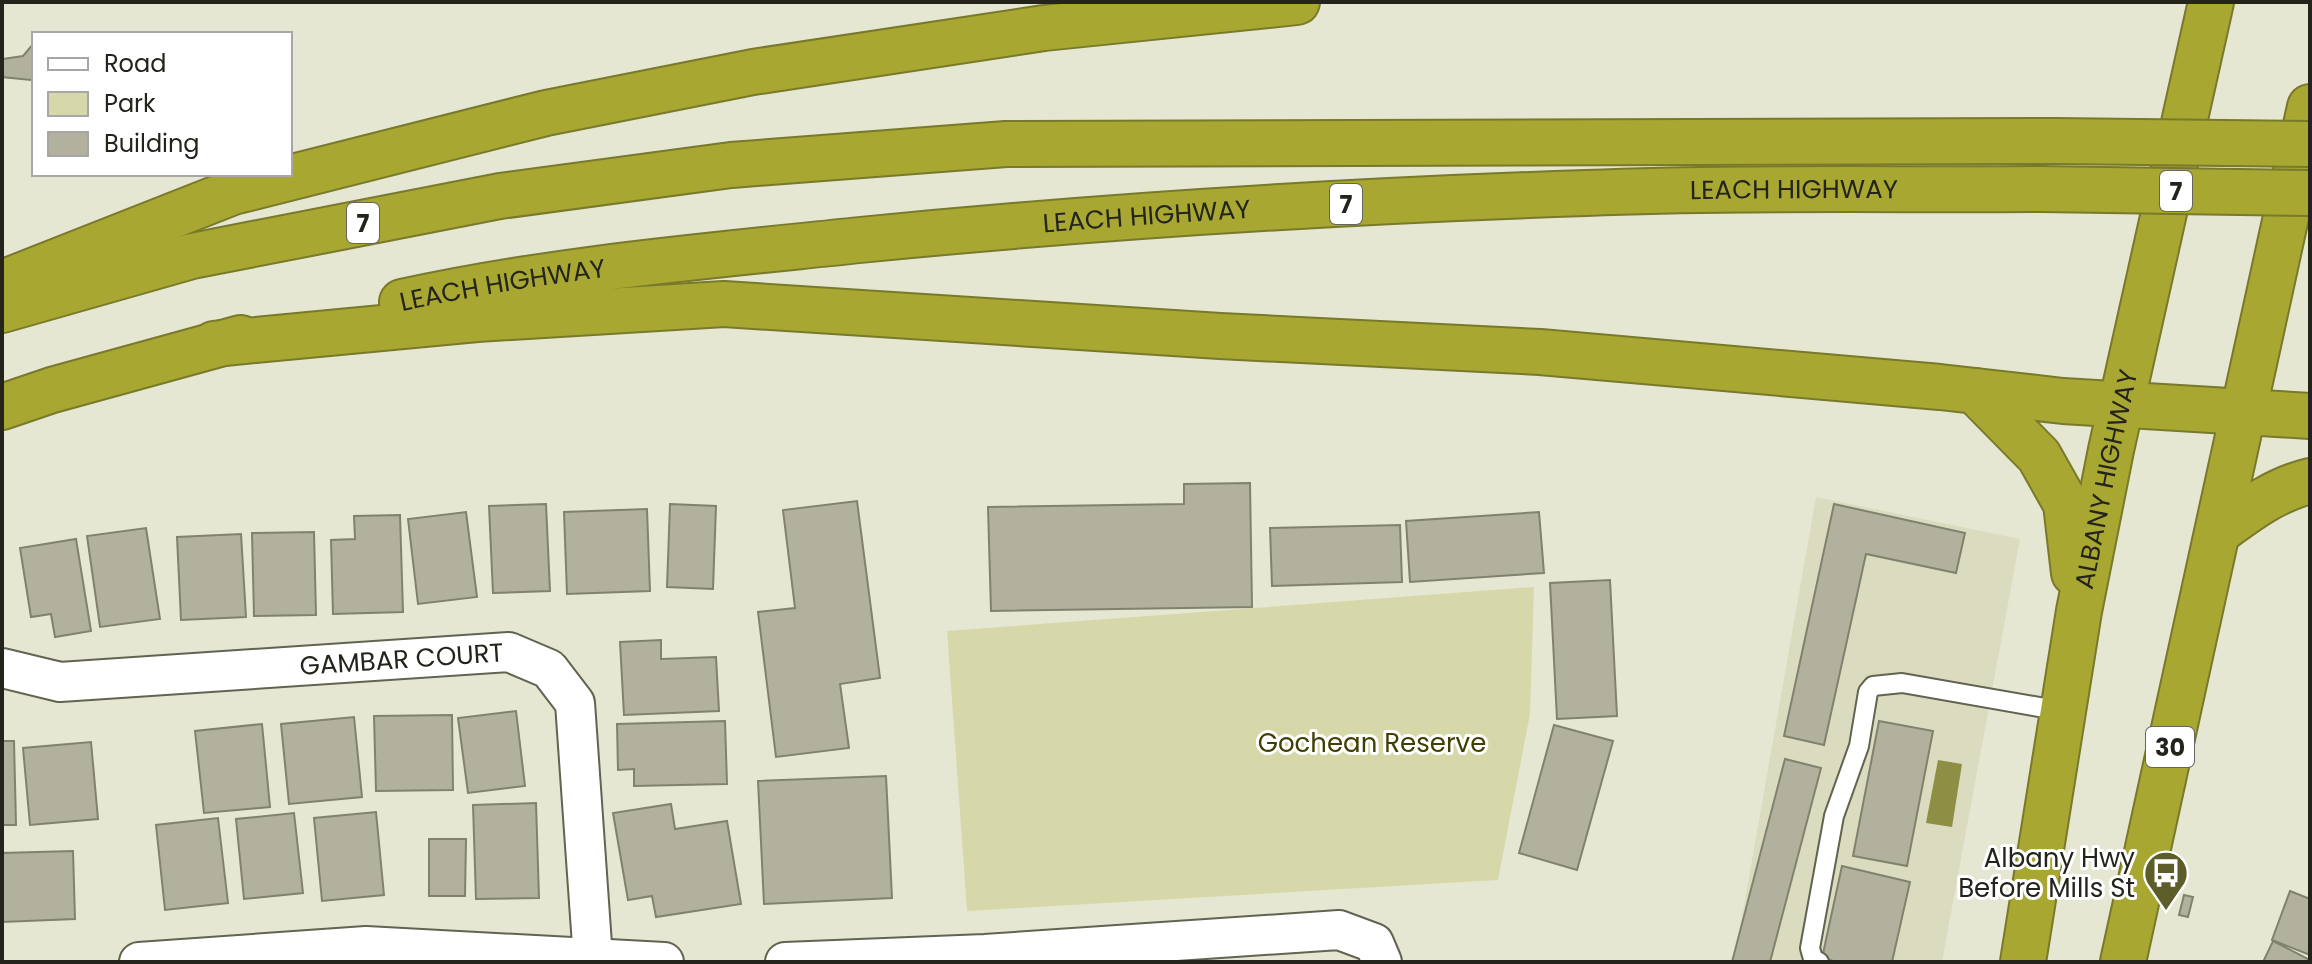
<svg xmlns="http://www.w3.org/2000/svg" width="2312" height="964" font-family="Poppins,sans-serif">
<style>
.built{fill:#dbdcbf}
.green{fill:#d7d8aa}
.water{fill:#8e8e44}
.building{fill:#b1b19d;stroke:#81826e;stroke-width:2}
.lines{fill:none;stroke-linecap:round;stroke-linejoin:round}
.lane-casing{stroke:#626350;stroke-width:22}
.street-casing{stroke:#626350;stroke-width:42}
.highway-casing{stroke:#79792b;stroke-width:48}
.lane{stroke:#fff;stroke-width:18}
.street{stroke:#fff;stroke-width:38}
.highway{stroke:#a7a732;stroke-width:44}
.highway-bridge-casing{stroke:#79792b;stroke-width:48;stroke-linecap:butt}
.highway-bridge{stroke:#a7a732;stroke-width:44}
.labels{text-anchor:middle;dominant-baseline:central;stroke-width:6;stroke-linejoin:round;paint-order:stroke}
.shield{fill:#fff;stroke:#666661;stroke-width:2}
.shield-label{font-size:24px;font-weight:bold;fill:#24241d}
.street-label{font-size:26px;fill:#24241d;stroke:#fff}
.park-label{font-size:26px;fill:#404003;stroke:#fff}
.poi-label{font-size:26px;fill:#24241d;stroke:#fff;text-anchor:end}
</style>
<rect width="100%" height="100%" fill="#e6e7d2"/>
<!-- built -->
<polygon class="built" points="1816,497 2020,539 1942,962 1734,962"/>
<!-- green -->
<polygon class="green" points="1534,587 1530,714 1498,880 967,911 947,631"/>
<!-- water -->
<polygon class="water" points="1938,760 1962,764 1952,827 1926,823"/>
<!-- building -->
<g class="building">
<polygon points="34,43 34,77 31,80 2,77 2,59 23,56"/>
<polygon points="1250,483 1252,607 991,611 988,507 1184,504 1184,484"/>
<polygon points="857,501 880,678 840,684 849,748 776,757 758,612 795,608 783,510"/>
<polygon points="546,504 550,591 493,593 489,506"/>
<polygon points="670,504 716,506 713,589 667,587"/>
<polygon points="1834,504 1965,533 1956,573 1866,554 1824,745 1784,736"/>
<polygon points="647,509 650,591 567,594 564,512"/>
<polygon points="466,512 477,597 418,604 408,519"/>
<polygon points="1539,512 1544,573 1410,582 1406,521"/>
<polygon points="400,515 403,612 333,614 331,540 355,539 354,516"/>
<polygon points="1400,525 1402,582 1272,586 1270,528"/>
<polygon points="146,528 160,619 100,627 87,536"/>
<polygon points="314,532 316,615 254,616 252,533"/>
<polygon points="241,534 246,617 181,620 177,537"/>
<polygon points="76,539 91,631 55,637 51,614 31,617 20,548"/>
<polygon points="1610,580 1617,716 1557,719 1550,583"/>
<polygon points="661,640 661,659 716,657 719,711 624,715 620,642"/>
<polygon points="516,711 525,786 468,793 458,718"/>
<polygon points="452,715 453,790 376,791 374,716"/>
<polygon points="354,717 362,797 289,804 281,724"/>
<polygon points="725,721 727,784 634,786 634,769 618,770 617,724"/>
<polygon points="1879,721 1933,731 1907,866 1853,856"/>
<polygon points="262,724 270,807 204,813 195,731"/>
<polygon points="1554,725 1613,741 1577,870 1519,853"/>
<polygon points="2,741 14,741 16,825 2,825"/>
<polygon points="91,742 98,819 30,825 23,748"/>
<polygon points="1785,759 1821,768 1770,962 1732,962"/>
<polygon points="886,776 892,898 764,904 758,781"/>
<polygon points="536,803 539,898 476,899 473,805"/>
<polygon points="671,804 675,829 727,821 741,904 656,917 652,896 628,900 613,813"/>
<polygon points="376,812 384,895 322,901 314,818"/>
<polygon points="294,813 303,893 244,899 236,819"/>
<polygon points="218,818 228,903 165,910 156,825"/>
<polygon points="429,839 466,839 465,896 429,896"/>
<polygon points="73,851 75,919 2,922 2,853"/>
<polygon points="1842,866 1910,882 1892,962 1837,962 1822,958"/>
<polygon points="2290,891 2310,899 2310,955 2272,940"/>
<polygon points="2184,895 2193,897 2188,917 2179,915"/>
<polygon points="2273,941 2310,960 2310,962 2263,962"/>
</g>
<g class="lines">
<!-- lane casing -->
<g class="lane-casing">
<polyline id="lane" points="1819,962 1813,959 1810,948 1834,816 1859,746 1868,692 1873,686 1902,683 2062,711"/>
</g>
<!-- street casing -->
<g class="street-casing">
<g id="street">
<path id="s1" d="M2,668l58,14 449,-30 40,17 26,34 18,256"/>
<polyline points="139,962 366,946 664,962"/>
<polyline points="785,962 985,954 1339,930 1374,943 1382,962"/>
</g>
</g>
<!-- highway casing -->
<g class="highway-casing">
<g id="highway">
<polyline points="2,283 233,192 546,113 753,72 1044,28 1297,2"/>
<path id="s2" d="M402,302c151,-33 305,-46 458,-62 242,-24 484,-39 726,-47 152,-6 304,-3 455,-4"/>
<polyline points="2,310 192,256 500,196 731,165 1006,144 2055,141"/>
<polyline points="214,344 477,319 724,304 1220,336 1540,352 1940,387 2063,401 2310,416"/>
<polyline points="1975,391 2039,456 2066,504 2074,573"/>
<polyline points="2,407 52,390 241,338"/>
<path d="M2218,532c30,-22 56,-42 92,-51"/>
<path id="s3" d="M2023,962l56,-351 32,-161 100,-448"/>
<polyline points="2123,962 2310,107"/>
</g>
</g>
<!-- lane -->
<use href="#lane" class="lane"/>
<!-- street -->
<use href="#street" class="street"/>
<!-- highway -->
<use href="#highway" class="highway"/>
<!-- highway-bridge casing -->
<g class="highway-bridge-casing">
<g id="highway-bridge">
<polyline points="2055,141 2310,144"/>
<polyline points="2041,189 2310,193"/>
</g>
</g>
<!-- highway-bridge -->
<use href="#highway-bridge" class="highway-bridge"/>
</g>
<!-- icons -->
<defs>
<g id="bus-pin" transform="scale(2.3)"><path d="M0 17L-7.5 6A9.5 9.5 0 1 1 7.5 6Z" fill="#5d5d2a" stroke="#fff"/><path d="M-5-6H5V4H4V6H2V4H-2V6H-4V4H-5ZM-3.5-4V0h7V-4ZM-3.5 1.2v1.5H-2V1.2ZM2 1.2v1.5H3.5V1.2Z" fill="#fff"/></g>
</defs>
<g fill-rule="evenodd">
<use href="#bus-pin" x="2166" y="873"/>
</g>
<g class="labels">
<!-- shield labels -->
<g class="shield">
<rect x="2160" y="171" width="32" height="40" rx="6"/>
<rect x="1330" y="184" width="32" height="40" rx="6"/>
<rect x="347" y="203" width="32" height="40" rx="6"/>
<rect x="2146" y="727" width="48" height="40" rx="6"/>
</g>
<g class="shield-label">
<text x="2176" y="191">7</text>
<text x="1346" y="204">7</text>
<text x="363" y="223">7</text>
<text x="2170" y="747">30</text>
</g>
<!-- street labels -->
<g class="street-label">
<text stroke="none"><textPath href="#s2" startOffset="1398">LEACH HIGHWAY</textPath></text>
<text stroke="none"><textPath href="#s2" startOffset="750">LEACH HIGHWAY</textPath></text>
<text stroke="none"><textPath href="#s2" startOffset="102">LEACH HIGHWAY</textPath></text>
<text stroke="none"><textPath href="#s3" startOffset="490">ALBANY HIGHWAY</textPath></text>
<text stroke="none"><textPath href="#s1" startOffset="402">GAMBAR COURT</textPath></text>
</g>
<!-- park labels -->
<g class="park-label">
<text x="1372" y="743">Gochean Reserve</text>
</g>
<!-- poi labels -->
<g class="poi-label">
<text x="2135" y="858">Albany Hwy<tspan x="2135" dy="30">Before Mills St</tspan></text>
</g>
</g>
<!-- border -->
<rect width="2312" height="964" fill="none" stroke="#24241d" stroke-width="8"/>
<!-- legend -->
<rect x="32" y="32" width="260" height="144" fill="#ffffff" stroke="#a7a7a5" stroke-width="2"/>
<rect x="48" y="58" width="40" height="12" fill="#ffffff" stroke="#a7a7a5" stroke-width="2"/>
<text x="104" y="72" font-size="24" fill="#24241d">Road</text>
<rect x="48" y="92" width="40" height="24" fill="#d7d8aa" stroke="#a7a7a5" stroke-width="2"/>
<text x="104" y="112" font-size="24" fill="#24241d">Park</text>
<rect x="48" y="132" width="40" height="24" fill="#b1b19d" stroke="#a7a7a5" stroke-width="2"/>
<text x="104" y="152" font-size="24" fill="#24241d">Building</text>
</svg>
